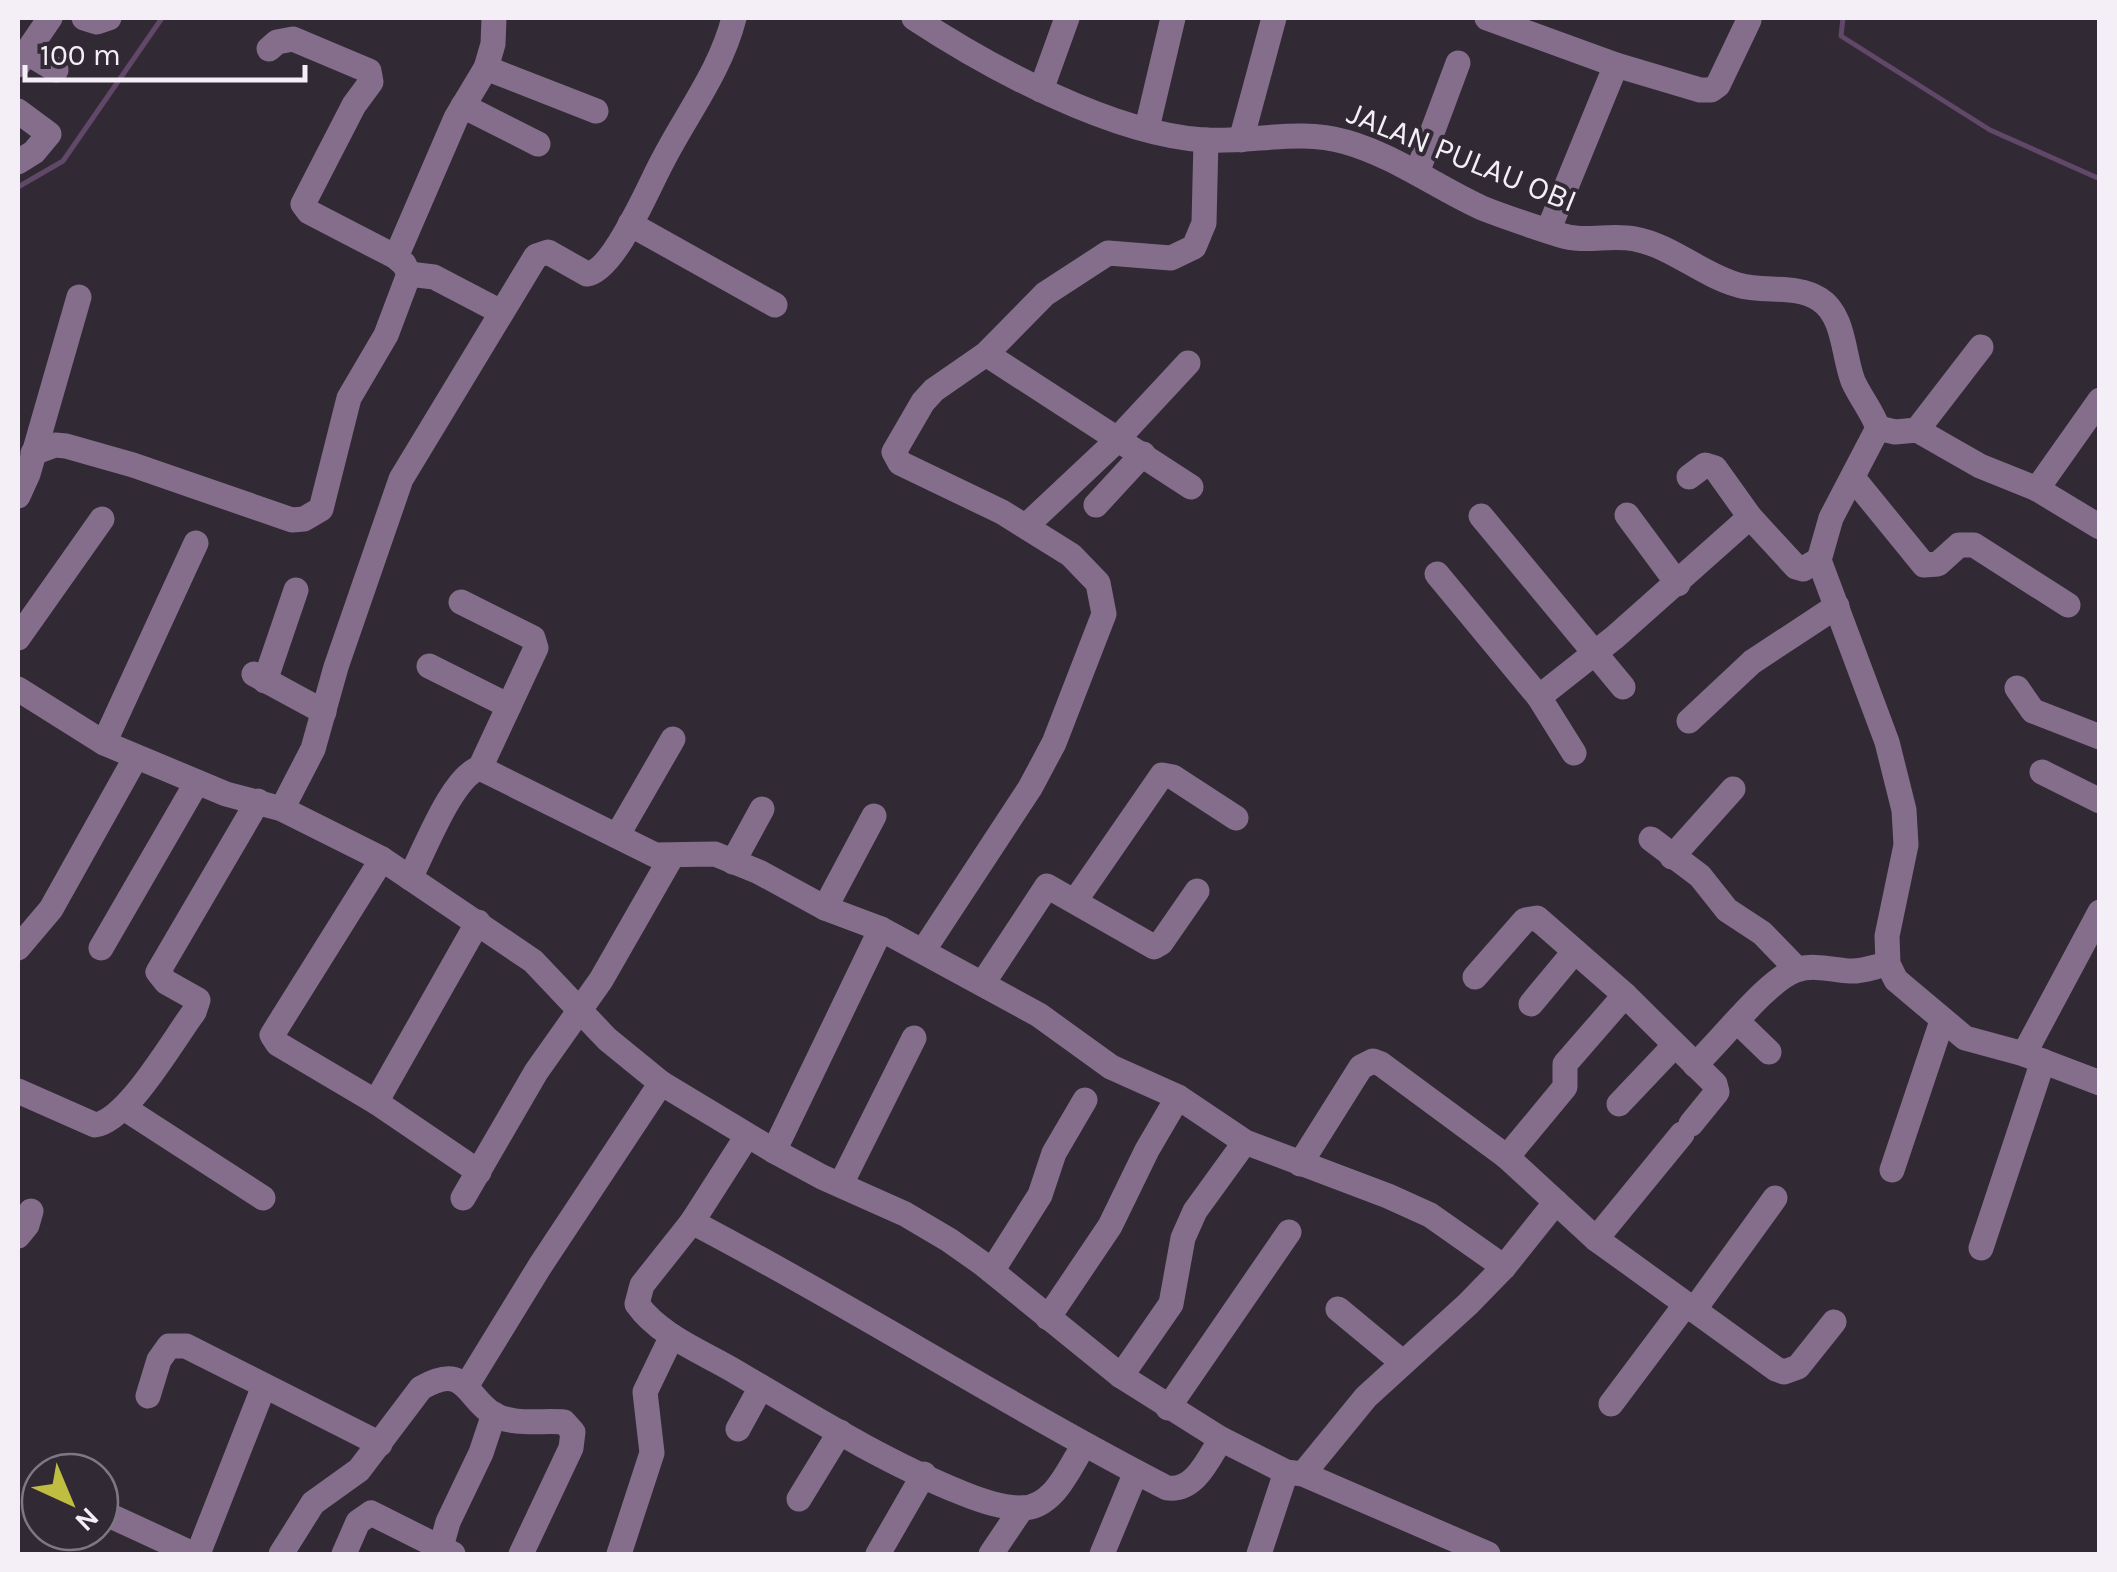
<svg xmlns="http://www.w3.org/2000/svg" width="2117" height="1572" font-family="Karla,sans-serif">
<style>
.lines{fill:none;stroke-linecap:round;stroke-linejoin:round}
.stream{stroke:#614868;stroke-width:5}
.minor{stroke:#856e8b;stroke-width:25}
.labels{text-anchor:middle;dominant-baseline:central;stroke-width:8;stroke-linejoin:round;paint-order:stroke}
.street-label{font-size:32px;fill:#f4eff6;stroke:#312934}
</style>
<rect width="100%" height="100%" fill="#312934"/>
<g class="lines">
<!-- stream -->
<g class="stream">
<polyline points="1843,18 1841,36 1990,130 2100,179"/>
<polyline points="18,187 63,161 162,18"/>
</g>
<!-- minor -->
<g class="minor">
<polyline points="84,18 97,22 109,18"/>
<path d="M914,18c76,50 198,116 290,122 48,3 95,-12 142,2 49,14 90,45 136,66 25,10 53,19 78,27 25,8 50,-1 75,4 37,7 67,36 103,46 25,8 58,-1 81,14 26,16 24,57 34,82 7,16 19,30 25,47l-47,90 -12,42 68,182 17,68 2,35 -19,91 1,28 8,16 69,58 59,16 76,29"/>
<polyline points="1487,18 1616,65 1700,90 1711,90 1718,85 1749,20"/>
<polyline points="26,52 56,70"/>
<polyline points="18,65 50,18"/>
<polyline points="486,68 596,111"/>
<polyline points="1041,90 1067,18"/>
<polyline points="463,106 538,144"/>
<polyline points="18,111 49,134 34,152 18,162"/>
<polyline points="1147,128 1173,18"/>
<polyline points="1241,140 1274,18"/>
<polyline points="1417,173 1458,63"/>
<polyline points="630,224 775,305"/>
<polyline points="1548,231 1616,65"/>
<polyline points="396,257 456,118 486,68 493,44 494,18"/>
<polyline points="409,274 434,277 501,312"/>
<polyline points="986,354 1191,487"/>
<polyline points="1878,428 1895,432 1917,430 1980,466 2037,489 2100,527"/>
<polyline points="1917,430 1981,347"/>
<polyline points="33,453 55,445 66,446 133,465 292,520 304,519 321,509 349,398 386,335 409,274 404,264 396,257 309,212 303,204 354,105 371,82 369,71 293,39 277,42 269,49"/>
<polyline points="1689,477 1705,465 1715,468 1750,517 1796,567 1803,569 1819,560"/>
<polyline points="1853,478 1924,565 1938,564 1959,545 1974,545 2068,605"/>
<polyline points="2037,489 2100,400"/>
<polyline points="18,496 28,474 79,297"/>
<polyline points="1096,505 1143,454"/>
<polyline points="1627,515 1678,584"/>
<polyline points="1481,516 1623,687"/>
<polyline points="1026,526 1109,448 1188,363"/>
<polyline points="1437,574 1539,697 1574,753"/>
<polyline points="18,638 102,519"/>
<polyline points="429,666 509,706"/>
<polyline points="254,674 324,712"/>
<polyline points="265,681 296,590"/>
<polyline points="2017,688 2033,711 2100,737"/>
<polyline points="18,689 104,743 226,794 282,809 382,859 533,961 607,1039 661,1083 774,1151 822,1177 905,1214 949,1240 983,1264 1121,1376 1221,1439 1286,1472 1303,1474 1488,1554"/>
<polyline points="1539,697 1615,637 1750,517"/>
<polyline points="1689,721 1752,662 1837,606"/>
<polyline points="104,743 196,543"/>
<polyline points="480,768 655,855 715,854 759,872 825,908 881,929 1039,1015 1111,1067 1178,1097 1245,1142 1388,1196 1430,1215 1504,1267"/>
<polyline points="2042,772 2100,801"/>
<path d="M282,809l31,-60 23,-82 65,-188 135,-223 12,-4 39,22c27,-3 62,-88 75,-112 25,-49 58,-90 72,-144"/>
<polyline points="617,836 673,739"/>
<polyline points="1651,839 1700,876 1727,910 1762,933 1797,969"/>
<polyline points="1672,857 1733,789"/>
<polyline points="382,859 272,1035 278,1044 376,1102 479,1172"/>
<polyline points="733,862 762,809"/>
<path d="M410,878c14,-26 42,-102 70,-110l56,-120 -3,-10 -72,-36"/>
<polyline points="1075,901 1162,775 1173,777 1236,818"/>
<polyline points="825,908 874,816"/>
<polyline points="18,948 51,909 136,757"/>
<polyline points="101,948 197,782"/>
<polyline points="923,951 1030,788 1054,743 1104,614 1098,583 1071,555 1002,512 900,463 894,452 923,402 934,390 986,354 1045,294 1108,253 1171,258 1194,247 1204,223 1206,140"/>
<polyline points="1475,977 1525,920 1537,918 1625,995 1715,1084 1717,1092 1691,1124"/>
<polyline points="983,983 1047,886 1154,947 1161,943 1197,891"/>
<polyline points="1531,1004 1575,951"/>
<polyline points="1738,1022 1769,1052"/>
<polyline points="2024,1054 2100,912"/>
<path d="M1695,1065c25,-23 73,-86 101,-95 18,-6 37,0 54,1 12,1 26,-5 38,-7"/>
<path d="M18,1091l77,34c33,-5 78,-85 99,-113l4,-12 -32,-18 -8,-10 100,-171"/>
<polyline points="376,1102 478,922"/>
<polyline points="1619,1104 1675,1045"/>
<polyline points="124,1108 263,1198"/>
<path d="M747,1136l-55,86 -50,63 -5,19c22,31 63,47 94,65 75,44 151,92 231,124 17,7 42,15 60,15 32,0 47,-40 62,-63"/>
<polyline points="774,1151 881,929"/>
<polyline points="1507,1157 1565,1087 1565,1064 1625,995"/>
<polyline points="1300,1164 1361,1067 1373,1061 1381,1064 1507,1157 1596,1239 1776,1369 1784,1372 1798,1367 1834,1322"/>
<polyline points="1892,1170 1942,1021"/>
<polyline points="841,1184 914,1038"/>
<polyline points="463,1198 536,1072 601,980 672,856"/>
<path d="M692,1222c161,84 314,183 475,266 28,4 41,-29 54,-49"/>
<polyline points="18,1236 27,1225 31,1211"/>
<polyline points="1596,1239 1682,1134"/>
<polyline points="1981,1248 2043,1061"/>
<polyline points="992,1271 1040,1195 1054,1153 1085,1100"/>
<polyline points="1338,1309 1402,1362"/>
<polyline points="1694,1310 1775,1198"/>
<polyline points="1048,1318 1110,1226 1147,1150 1178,1097"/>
<polyline points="1121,1376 1171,1304 1183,1238 1195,1211 1245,1142"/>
<polyline points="467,1385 540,1266 661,1083"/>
<polyline points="148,1396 159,1360 169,1346 186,1346 380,1444"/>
<polyline points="1611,1404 1686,1304"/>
<polyline points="1168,1408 1289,1232"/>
<polyline points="738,1429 761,1387"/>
<polyline points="1303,1474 1366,1397 1468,1304 1504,1267 1556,1202"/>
<polyline points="799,1499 840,1432"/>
<polyline points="100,1511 193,1554"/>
<polyline points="198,1554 264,1386"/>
<path d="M281,1554l32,-51 46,-33 62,-82c45,-26 44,8 72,26 20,12 50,6 71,8l9,10 -2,16 -50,106"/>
<polyline points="344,1554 358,1522 371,1513 453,1554"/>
<polyline points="439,1554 448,1522 481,1453 494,1414"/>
<polyline points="619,1554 652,1453 645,1392 672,1336"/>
<polyline points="878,1554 924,1474"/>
<polyline points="991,1554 1022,1508"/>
<polyline points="1102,1554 1136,1472"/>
<polyline points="1259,1554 1286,1472"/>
</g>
</g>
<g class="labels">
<!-- street labels -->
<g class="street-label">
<text transform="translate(1462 157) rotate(22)">JALAN PULAU OBI</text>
</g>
</g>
<!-- border -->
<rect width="2117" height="1572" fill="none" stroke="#f4eff6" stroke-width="40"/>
<!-- north arrow -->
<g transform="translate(70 1502) rotate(136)"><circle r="48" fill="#312934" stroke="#7f7882" stroke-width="2.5"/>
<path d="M0-8L18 38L0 25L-18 38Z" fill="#c0be40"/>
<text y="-15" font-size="28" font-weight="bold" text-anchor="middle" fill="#f4eff6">N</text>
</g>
<!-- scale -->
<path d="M25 65v15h280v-15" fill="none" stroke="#f4eff6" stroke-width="5"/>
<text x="40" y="65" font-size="30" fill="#f4eff6" stroke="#312934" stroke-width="8" paint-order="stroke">100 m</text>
</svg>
